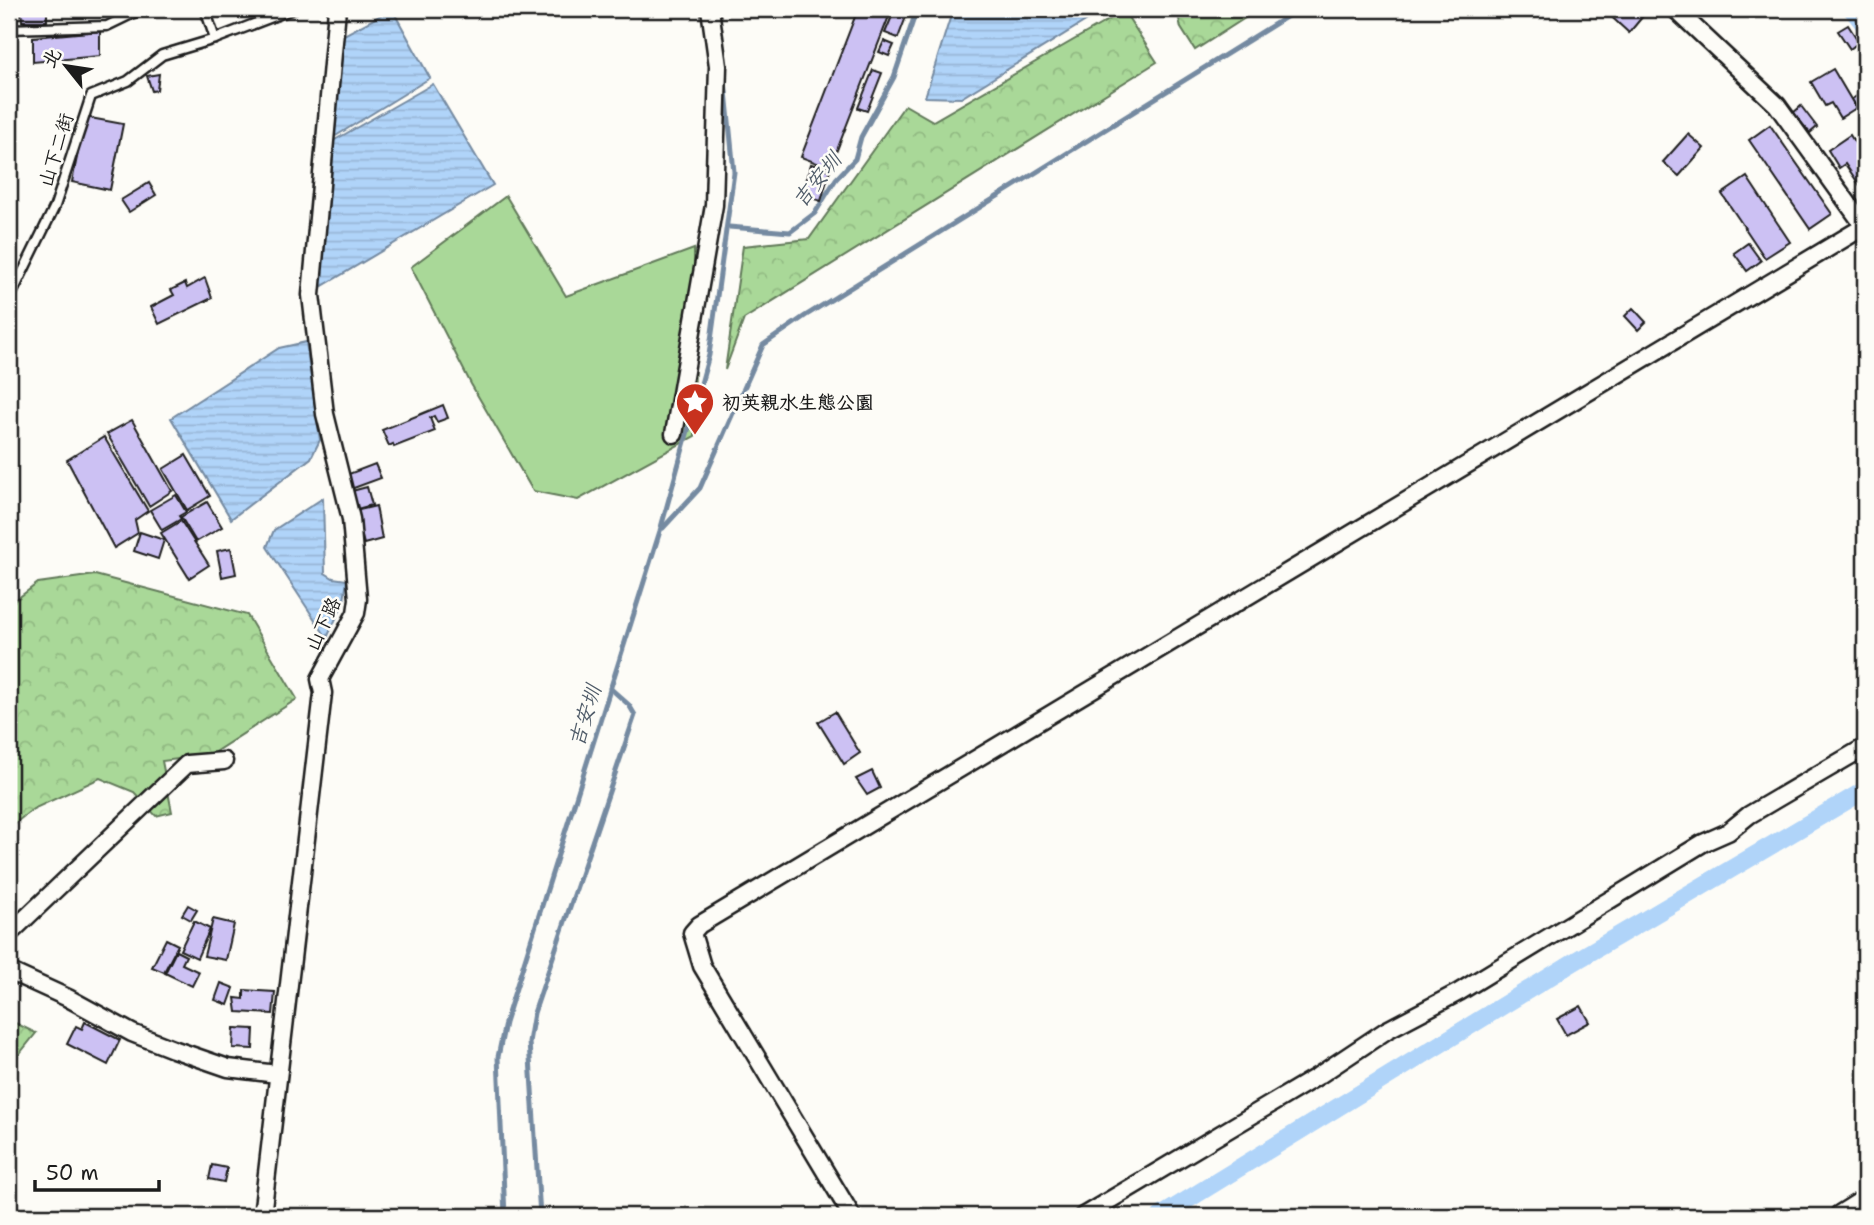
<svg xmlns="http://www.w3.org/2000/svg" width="1874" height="1225" font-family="'Shantell Sans','LXGW WenKai TC',sans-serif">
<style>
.forest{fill:url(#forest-crowns);stroke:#627a5a;stroke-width:2}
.green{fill:#a9d898;stroke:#627a5a;stroke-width:2}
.water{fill:url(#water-rules);stroke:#758aa1;stroke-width:2}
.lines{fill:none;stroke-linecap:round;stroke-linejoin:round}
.stream{stroke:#758aa1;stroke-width:5}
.canal{stroke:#b0d4f9;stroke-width:18}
.building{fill:#ccc1f3;stroke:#1c1c1c;stroke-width:2}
.service-casing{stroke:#1c1c1c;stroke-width:13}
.minor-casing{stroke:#1c1c1c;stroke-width:21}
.tertiary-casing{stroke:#1c1c1c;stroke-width:26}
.service{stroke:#fdfcf7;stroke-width:8}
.minor{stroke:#fdfcf7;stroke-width:16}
.tertiary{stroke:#fdfcf7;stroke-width:21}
.labels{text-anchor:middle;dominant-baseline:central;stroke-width:5;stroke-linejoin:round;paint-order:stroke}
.street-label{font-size:19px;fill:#1c1c1c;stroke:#fdfcf7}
.poi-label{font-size:19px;font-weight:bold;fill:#1c1c1c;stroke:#fdfcf7;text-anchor:start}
.water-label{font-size:21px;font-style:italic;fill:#505c69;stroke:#fdfcf7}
</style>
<defs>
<pattern id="forest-crowns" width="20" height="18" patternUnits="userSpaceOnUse" patternTransform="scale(1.75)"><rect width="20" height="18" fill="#a9d898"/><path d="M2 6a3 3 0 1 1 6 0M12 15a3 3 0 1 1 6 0" fill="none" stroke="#91b982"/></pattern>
<pattern id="water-rules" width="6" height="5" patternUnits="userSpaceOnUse" patternTransform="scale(1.75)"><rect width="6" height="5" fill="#b0d4f9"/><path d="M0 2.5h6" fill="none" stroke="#97b5d5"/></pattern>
</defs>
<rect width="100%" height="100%" fill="#fdfcf7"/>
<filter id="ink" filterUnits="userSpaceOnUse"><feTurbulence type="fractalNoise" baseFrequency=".0143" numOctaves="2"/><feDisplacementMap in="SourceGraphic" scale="14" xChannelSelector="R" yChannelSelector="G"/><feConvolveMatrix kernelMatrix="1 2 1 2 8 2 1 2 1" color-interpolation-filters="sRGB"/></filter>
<g filter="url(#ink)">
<!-- forest -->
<g class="forest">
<polygon points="1177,9 1259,9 1195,50 1181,28"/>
<polygon points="1124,11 1157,62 744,319 725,370 743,246 809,239 905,105 933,121"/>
<polygon points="95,575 247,615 297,699 210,755 162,761 172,812 156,816 134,792 100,778 33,809 9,828 9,605 38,583"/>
<polygon points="9,1020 36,1033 9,1067"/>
</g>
<!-- green -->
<polygon class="green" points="506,196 566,296 694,249 695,436 578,500 533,491 471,384 411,267"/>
<!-- water -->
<g class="water">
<polygon points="392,9 430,78 334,137 340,37"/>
<polygon points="953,9 1105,9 961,98 925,97"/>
<polygon points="433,84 493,185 314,291 333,141"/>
<polygon points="306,342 320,440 311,458 231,519 171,418 279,348"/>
<polygon points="323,498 325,573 333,578 347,580 344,601 327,638 267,547 274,530"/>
</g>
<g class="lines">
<!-- stream -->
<g class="stream">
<polyline points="729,227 790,232 815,213 836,179 855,159 861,137 894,77 917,9"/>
<polyline points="663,528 700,488 763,345 805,316 1299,9"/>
<polyline points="505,1216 498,1057 505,1023 660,531 709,355 734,172 725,81"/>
<polyline points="540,1216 529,1042 534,1013 635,715 629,705 610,688"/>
</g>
<!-- canal -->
<g class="canal">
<polyline points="1852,9 1865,25"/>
<polyline points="1161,1216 1572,963 1865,790"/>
</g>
</g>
<!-- building -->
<g class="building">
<polygon points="21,9 47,9 47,21 22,21"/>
<polygon points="858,9 869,9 889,16 830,168 801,157"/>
<polygon points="895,9 909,9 898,38 885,33"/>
<polygon points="1603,9 1635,9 1643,16 1629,33"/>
<polygon points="1848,25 1859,42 1850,49 1838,31"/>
<polygon points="100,31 100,56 33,62 33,37"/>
<polygon points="884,41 894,45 889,56 879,52"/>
<polygon points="1833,69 1856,108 1840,118 1831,103 1825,106 1811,82"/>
<polygon points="873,70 882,73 867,111 858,108"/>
<polygon points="159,74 157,90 152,91 147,76"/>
<polygon points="1865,91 1865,122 1852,99"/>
<polygon points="1801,106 1817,127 1810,133 1793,113"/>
<polygon points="85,117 123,124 110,190 72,182"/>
<polygon points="1770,125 1832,214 1810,229 1749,140"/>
<polygon points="1688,134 1704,148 1679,176 1663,162"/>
<polygon points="1850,135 1865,159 1865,193 1845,164 1839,168 1828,150"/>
<polygon points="811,164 830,170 821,201 802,195"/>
<polygon points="1747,177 1790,242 1765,258 1722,194"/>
<polygon points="149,183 156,195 129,212 121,200"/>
<polygon points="1748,243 1761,261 1747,271 1734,253"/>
<polygon points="205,278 212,298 159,324 151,307 174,295 171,290 185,283 187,288"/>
<polygon points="1633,308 1646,322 1638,330 1625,316"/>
<polygon points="443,405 448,418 437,422 434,416 430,418 435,431 394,447 393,444 389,446 382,430"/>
<polygon points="132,420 172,491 149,506 107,434"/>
<polygon points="104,437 148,511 135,520 138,533 114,548 67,460"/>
<polygon points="186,455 210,496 187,510 163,469"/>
<polygon points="375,464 381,478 351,489 346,475"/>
<polygon points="367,487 372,505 357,509 352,491"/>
<polygon points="176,495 186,512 179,516 181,519 162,530 150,510"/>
<polygon points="207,502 222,527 196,542 181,517"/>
<polygon points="376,506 382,539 364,544 355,511"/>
<polygon points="181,521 209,565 189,578 161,533"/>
<polygon points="140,532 164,540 158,559 134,551"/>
<polygon points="231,548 236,574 222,577 217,551"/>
<polygon points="835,712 860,753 844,764 818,722"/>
<polygon points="872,771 880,788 867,795 856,779"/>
<polygon points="188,905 197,910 191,920 182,915"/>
<polygon points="213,919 234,924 226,960 204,956"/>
<polygon points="194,921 210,929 197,958 180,950"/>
<polygon points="166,939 178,945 164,972 152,967"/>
<polygon points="176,951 186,956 182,964 199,972 192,986 165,973"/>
<polygon points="221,983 234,988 228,1005 215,1000"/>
<polygon points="244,990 275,992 273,1014 237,1012 235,998 244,999"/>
<polygon points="1581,1006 1590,1022 1566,1035 1557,1019"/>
<polygon points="85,1022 120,1040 108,1065 67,1044 76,1026 82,1029"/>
<polygon points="234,1028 254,1029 253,1049 233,1048"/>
<polygon points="212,1165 227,1168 224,1182 209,1179"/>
</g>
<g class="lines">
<!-- service casing -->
<g class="service-casing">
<g id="service">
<polyline points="205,9 215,39"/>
<polyline points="9,29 107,26 142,9"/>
<polyline points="9,300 55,206 91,96 128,81 162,55 215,39 293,9"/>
</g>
</g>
<!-- minor casing -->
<g class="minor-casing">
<g id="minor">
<polyline points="1675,9 1777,105 1865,227"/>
<polyline points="674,434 714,205 718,66 710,9"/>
<polyline points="9,934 187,764 224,761"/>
<polyline points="9,971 68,998 132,1033 173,1049 228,1068 277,1074"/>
<path d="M262,1216c19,-174 42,-349 61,-523l-3,-14 36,-66 2,-14 -7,-80 -26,-105 -14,-119 26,-286"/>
<polyline points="852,1216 702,966 692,933 699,925 1865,226"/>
<polyline points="1083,1216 1318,1076 1387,1030 1459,992 1703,843 1728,832 1749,815 1865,747"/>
</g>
</g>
<!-- tertiary casing -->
<g class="tertiary-casing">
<polyline id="tertiary" points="1841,1216 1865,1201"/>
</g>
<!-- service -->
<use href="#service" class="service"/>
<!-- minor -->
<use href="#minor" class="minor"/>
<!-- tertiary -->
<use href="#tertiary" class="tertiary"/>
</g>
</g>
<!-- icons -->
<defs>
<g id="sight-pin" transform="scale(2.0125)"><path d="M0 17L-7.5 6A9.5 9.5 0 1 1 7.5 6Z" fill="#c8321e" stroke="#fdfcf7"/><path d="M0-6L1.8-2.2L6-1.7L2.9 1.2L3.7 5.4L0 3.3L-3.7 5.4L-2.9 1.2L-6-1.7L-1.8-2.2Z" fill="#fff"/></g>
</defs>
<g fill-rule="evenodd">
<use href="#sight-pin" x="695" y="402"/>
</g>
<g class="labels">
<!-- street labels -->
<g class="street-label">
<text transform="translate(56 150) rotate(-73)">山下二街</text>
<text transform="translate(323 624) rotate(-65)">山下路</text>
</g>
<!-- poi labels -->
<g class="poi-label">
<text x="722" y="402">初英親水生態公園</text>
</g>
<!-- water labels -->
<g class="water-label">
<text transform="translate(817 180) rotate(-51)">吉安圳</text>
<text transform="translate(585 716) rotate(-73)">吉安圳</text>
</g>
</g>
<!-- margin -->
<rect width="1874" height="1225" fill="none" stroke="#fdfcf7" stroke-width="35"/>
<rect x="18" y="18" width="1839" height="1190" fill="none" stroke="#1c1c1c" stroke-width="2.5" filter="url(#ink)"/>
<!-- north arrow -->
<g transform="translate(66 66) rotate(300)" stroke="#fdfcf7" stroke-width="5" paint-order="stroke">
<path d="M0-5L12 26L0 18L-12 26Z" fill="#1c1c1c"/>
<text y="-10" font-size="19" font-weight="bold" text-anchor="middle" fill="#1c1c1c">北</text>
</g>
<!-- scale -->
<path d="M35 1180v10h124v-10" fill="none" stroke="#1c1c1c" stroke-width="3.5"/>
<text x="46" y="1180" font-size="21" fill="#1c1c1c" stroke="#fdfcf7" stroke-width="5" paint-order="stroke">50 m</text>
</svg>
